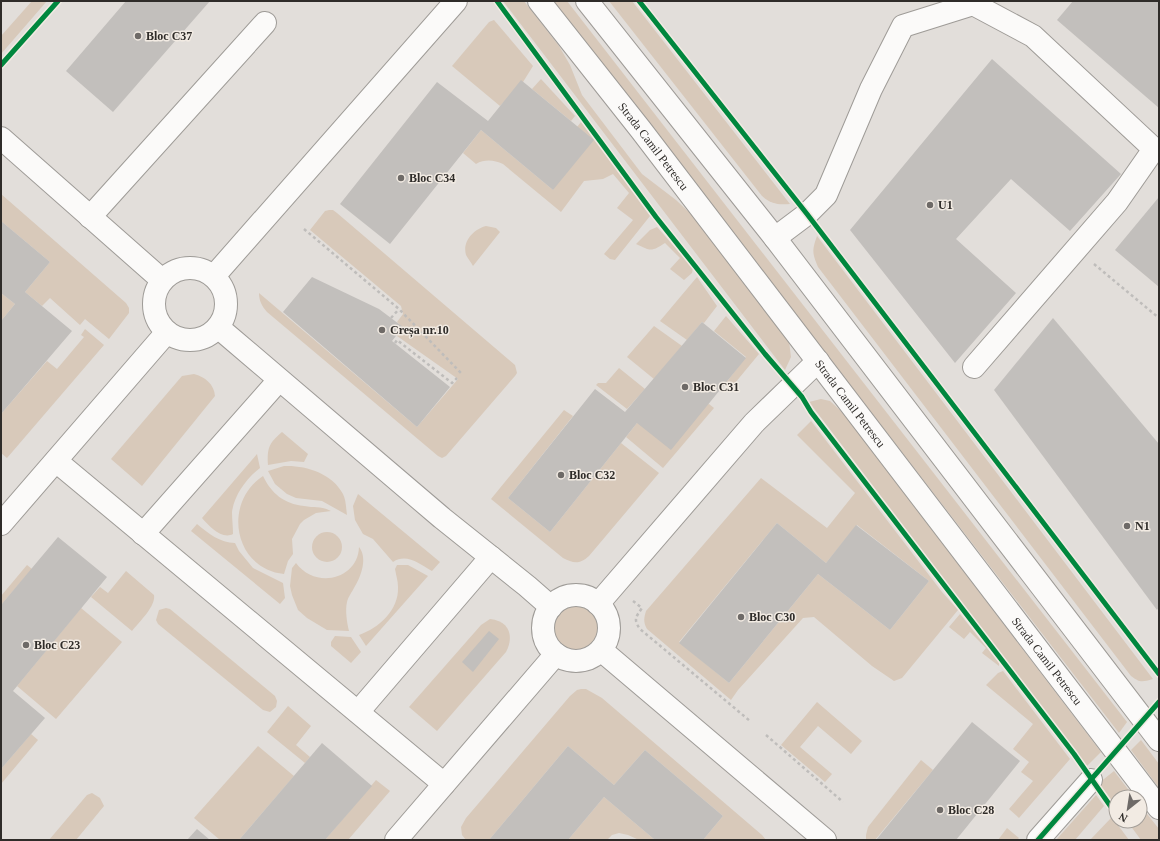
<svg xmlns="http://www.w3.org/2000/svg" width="1160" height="841" font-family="Georgia,serif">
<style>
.green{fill:#d8c9ba;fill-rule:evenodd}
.building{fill:#c2bfbc}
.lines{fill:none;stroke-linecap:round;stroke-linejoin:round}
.minor-casing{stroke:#9e9b97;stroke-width:24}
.path{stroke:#bfbdbb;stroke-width:2.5;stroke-dasharray:3 3;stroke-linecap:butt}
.minor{stroke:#fbfaf9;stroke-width:22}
.cycleway-casing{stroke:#f2ebe3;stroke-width:8}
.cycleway{stroke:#00873e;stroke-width:5}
.poi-dot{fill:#6e6a67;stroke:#f2ebe3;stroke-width:1.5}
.labels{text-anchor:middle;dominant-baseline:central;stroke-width:3;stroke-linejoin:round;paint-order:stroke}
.poi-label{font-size:12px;font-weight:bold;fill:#2f2c29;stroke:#f2ebe3;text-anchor:start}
.street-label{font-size:12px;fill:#2f2c29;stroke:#f2ebe3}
</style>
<rect width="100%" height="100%" fill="#e2deda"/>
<!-- green -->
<g class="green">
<polygon points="32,1 47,1 1,54 1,36"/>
<polygon points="503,1 524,1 559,46 570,65 582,95 642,174 676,200 692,215 775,319 789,341 791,357 785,370"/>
<polygon points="553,1 567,1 1127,722 1119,733"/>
<path d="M609,1h23l158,203c-12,1 -19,0 -28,-8z"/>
<polygon points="494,20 533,66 523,82 500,106 452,66 489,22"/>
<polygon points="541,79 575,116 571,121 532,89"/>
<path d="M581,122l69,94 -35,44 -5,-1 -6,-5 29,-34 -16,-12 12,-15 -16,-19 -10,5 -19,2 -23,31 -58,-48c-9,-4 -18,-5 -27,0l-13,-11 18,-23 72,60 24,-63z"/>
<polygon points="1,194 126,303 129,308 129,313 109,339 85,319 80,325 50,298 42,306 25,292 50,262 1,221"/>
<path d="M329,210h4l4,3 178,152 2,8 -2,3 -69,80 -4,2 -4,-2 -171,-144c-5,-6 -8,-11 -8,-19l158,134 41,-48 -61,-43 6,-8 -6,-6 6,-8 -2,-8 -91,-76 15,-19z"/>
<path d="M486,226l10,2 4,4 -27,34c-2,-4 -5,-7 -7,-11 -4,-14 8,-26 20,-29z"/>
<path d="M657,227l36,41 -1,5 -8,7 -14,-11 10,-11 -15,-15c-14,9 -14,8 -29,1l14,-14z"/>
<path d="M817,236l336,443c-11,3 -13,4 -22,-3l-313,-409c-6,-14 -6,-17 -1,-31z"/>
<polygon points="697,277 717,306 704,323 702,322 687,340 660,321"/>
<polygon points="1,293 15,304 1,321"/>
<polygon points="726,316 759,354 730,389 725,384 746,357 714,331"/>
<polygon points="654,326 682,346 654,379 627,357"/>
<polygon points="85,329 104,345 7,458 1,453 1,414 47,361 57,369 84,337 81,335"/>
<polygon points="619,368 645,389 627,409 596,385 598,383 606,383"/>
<path d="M194,374c11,3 20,10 21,22l-73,90 -31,-27 71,-83z"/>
<polygon points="821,399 830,401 843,413 1101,752 1087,766 809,402"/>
<polygon points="709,404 714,408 663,468 626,437 637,423"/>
<path d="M564,410l9,6 -65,82 42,34 71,-89 38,30 -70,83c-10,9 -16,7 -26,2l-72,-59z"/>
<path d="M811,421l131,171 16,18 -56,68 -8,3 -22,-15 -58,-49 -11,1 -65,72 -7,10 -84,-71c-4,-7 -3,-11 -1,-18l115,-133 66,50 28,-35 -58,-58zM777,523l49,40 31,-38 72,56 -39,49 -72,-56 -89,109 -50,-41z"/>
<path d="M282,432l26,22 -4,8 -13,-1 -23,4c-1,-17 1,-22 14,-33z"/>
<path d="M257,454l3,14c-13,10 -26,27 -28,44 0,7 1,15 1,22 -11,6 -24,-8 -31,-16z"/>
<path d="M284,466c21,-1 48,7 59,28 3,6 3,14 4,21l-25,-14 -26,-3 -9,-4 -12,-10 -7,-13z"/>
<path d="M263,476c8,17 21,28 41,30 11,2 17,0 27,5l-15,2 -12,7 -4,4 -8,15 1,15 -5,7 -4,13c-50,-5 -62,-71 -21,-98z"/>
<path d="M358,494l82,68 -8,9c-13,-7 -25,-18 -39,-9l-20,-23 -10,-5 -8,-14 -2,-14z"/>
<path d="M197,524c11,9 23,19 38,19l4,8 14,17 30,15 2,15 -5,6 -89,-73z"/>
<circle cx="327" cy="547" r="15"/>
<path d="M359,547c9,11 2,30 -5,41 -2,4 -6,9 -7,14 -2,8 0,21 2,29l-22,-1 -20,-12 -9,-8 -6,-15 -2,-9 2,-18 4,-5c20,27 62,16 63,-16z"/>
<polygon points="27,565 32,569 1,605 1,596"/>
<path d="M397,565h11l20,11 -62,70 -7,-11c20,-7 40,-25 39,-48 0,-6 -2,-12 -3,-18z"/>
<path d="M126,571l28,24c2,11 -14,26 -22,36l-41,-34 9,-10 8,6z"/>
<circle cx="576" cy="628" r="28"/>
<polygon points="81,608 122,642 56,719 17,686"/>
<polygon points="166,608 170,609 275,696 277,701 276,707 270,712 263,710 158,624 156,620 159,610"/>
<polygon points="960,614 999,663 999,666 982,653 986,648 970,632 964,639 949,627"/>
<path d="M490,619c20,2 24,18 16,33l-69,79 -28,-24 72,-82z"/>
<polygon points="335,636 351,637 361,652 351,663 331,646 331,642"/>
<polygon points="1003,671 1070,759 1019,818 1009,809 1033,781 1021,772 1029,762 1013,749 1033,724 986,685 998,673"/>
<polygon points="581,689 586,689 602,698 762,835 766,840 703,840 723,816 645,750 614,785 568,746 489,840 466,840 462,835 461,827 466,818 570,696 577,690"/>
<polygon points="817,702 862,741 851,754 818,726 800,747 832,774 825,782 781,745"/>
<polygon points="288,706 311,726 296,745 310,757 305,763 267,732"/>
<polygon points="31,734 38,740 1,784 1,769"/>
<polygon points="1141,740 1159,764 1159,788 1131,750"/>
<polygon points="258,746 294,776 239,840 220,840 194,818"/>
<polygon points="921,760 933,770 875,840 866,840 866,835 868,827"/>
<polygon points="1114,771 1134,797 1116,797 1116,806 1099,783"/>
<polygon points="376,780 390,791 348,840 325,840"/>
<polygon points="92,793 100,798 104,806 76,840 49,840 87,795"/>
<polygon points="1096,795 1104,806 1075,840 1056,840"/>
<polygon points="604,797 655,840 639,840 628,835 619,833 612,835 607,840 568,840"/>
<polygon points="1140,805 1159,829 1159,840 1141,840 1127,821 1140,821"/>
<polygon points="1112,817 1129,840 1090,840"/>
<polygon points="1007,828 1019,838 1017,840 998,840"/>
</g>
<!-- building -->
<g class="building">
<polygon points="126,1 210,1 113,112 66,71"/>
<polygon points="1073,1 1159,1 1159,108 1057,20"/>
<polygon points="992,59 1121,174 1070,231 1011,179 956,239 1016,293 955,363 850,230"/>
<polygon points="521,80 594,140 553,190 481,130 390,244 340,204 437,82 488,121"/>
<polygon points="1159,197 1159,287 1115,250"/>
<polygon points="1,221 50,262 25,292 72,331 1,414 1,321 15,304 1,293"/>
<polygon points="312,277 379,309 403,327 392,341 450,387 417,427 283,312"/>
<polygon points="1053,318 1159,444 1159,607 1157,610 994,390"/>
<polygon points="702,322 746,358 671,450 637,423 550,532 508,498 595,389 625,412"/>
<polygon points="777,523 826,563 856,525 929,581 890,630 818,574 729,683 679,643"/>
<polygon points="58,537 107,577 13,691 45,718 1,769 1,605"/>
<polygon points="489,631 499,639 473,672 462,662"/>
<polygon points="972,722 1020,761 956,840 876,840"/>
<polygon points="322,743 372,786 325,840 239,840"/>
<polygon points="568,746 614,785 645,750 723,816 703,840 655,840 604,797 568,840 489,840"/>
<polygon points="197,829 210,840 187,840"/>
</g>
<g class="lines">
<!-- minor casing -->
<g class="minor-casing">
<g id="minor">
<path id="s1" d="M539,1l102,129 518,678"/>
<polyline points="587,1 775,238 1159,740"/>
<polyline points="1,138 162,280"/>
<polyline points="90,217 265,23"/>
<polyline points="775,238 807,214 826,195 871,89 903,26 973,4 1033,36 1154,149 1117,202 974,367"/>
<circle cx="190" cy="304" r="36"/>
<polyline points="214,276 456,1"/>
<polyline points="219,328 442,518 527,586 551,607"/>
<polyline points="56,461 444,784"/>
<polyline points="1,524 167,332"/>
<polyline points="143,534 279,380"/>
<circle cx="576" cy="628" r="33"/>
<polyline points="598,604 754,423 818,361"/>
<polyline points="601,650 825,840"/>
<polyline points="358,712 491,557"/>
<polyline points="396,840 556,654"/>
<polyline points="1038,840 1091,780"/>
</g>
</g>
<!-- path -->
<g class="path">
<polyline points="304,229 399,309 461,373"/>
<polyline points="1094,264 1159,318"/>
<polyline points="391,318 399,309"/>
<polyline points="395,343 397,340 452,383 457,378"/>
<path d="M633,601l9,7c-6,9 -9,11 -2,21l110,92"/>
<polyline points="766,735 843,802"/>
</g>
<!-- minor -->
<use href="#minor" class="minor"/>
<!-- cycleway casing -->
<g class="cycleway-casing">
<g id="cycleway">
<polyline points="497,1 656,217 765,354 802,397 811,412 1074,754 1116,814"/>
<polyline points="639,1 807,214 1159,674"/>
<polyline points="1,65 58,1"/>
<polyline points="1038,840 1159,702"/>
</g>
</g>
<!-- cycleway -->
<use href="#cycleway" class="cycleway"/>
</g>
<!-- markers -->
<g class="poi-dot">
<circle cx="138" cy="36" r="4"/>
<circle cx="401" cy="178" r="4"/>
<circle cx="930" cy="205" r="4"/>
<circle cx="382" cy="330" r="4"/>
<circle cx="685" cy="387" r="4"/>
<circle cx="561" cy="475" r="4"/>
<circle cx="1127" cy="526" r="4"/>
<circle cx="741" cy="617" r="4"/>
<circle cx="26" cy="645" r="4"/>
<circle cx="940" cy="810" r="4"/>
</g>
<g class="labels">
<!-- poi labels -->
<g class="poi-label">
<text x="146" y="36">Bloc C37</text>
<text x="409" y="178">Bloc C34</text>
<text x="938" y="205">U1</text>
<text x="390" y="330">Creșa nr.10</text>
<text x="693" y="387">Bloc C31</text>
<text x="569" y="475">Bloc C32</text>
<text x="1135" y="526">N1</text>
<text x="749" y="617">Bloc C30</text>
<text x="34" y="645">Bloc C23</text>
<text x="948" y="810">Bloc C28</text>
</g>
<!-- street labels -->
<g class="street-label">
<text stroke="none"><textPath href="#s1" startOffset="185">Strada Camil Petrescu</textPath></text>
<text stroke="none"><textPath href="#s1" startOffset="509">Strada Camil Petrescu</textPath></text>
<text stroke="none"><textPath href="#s1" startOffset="833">Strada Camil Petrescu</textPath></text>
</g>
</g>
<!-- border -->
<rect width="1160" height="841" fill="none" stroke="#2f2c29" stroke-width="4"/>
<!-- north arrow -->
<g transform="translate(1128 809) rotate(210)"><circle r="19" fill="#f2ebe3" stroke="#a49f99"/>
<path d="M0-3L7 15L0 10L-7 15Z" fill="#6e6a67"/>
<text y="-6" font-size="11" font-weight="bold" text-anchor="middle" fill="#2f2c29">N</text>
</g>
</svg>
